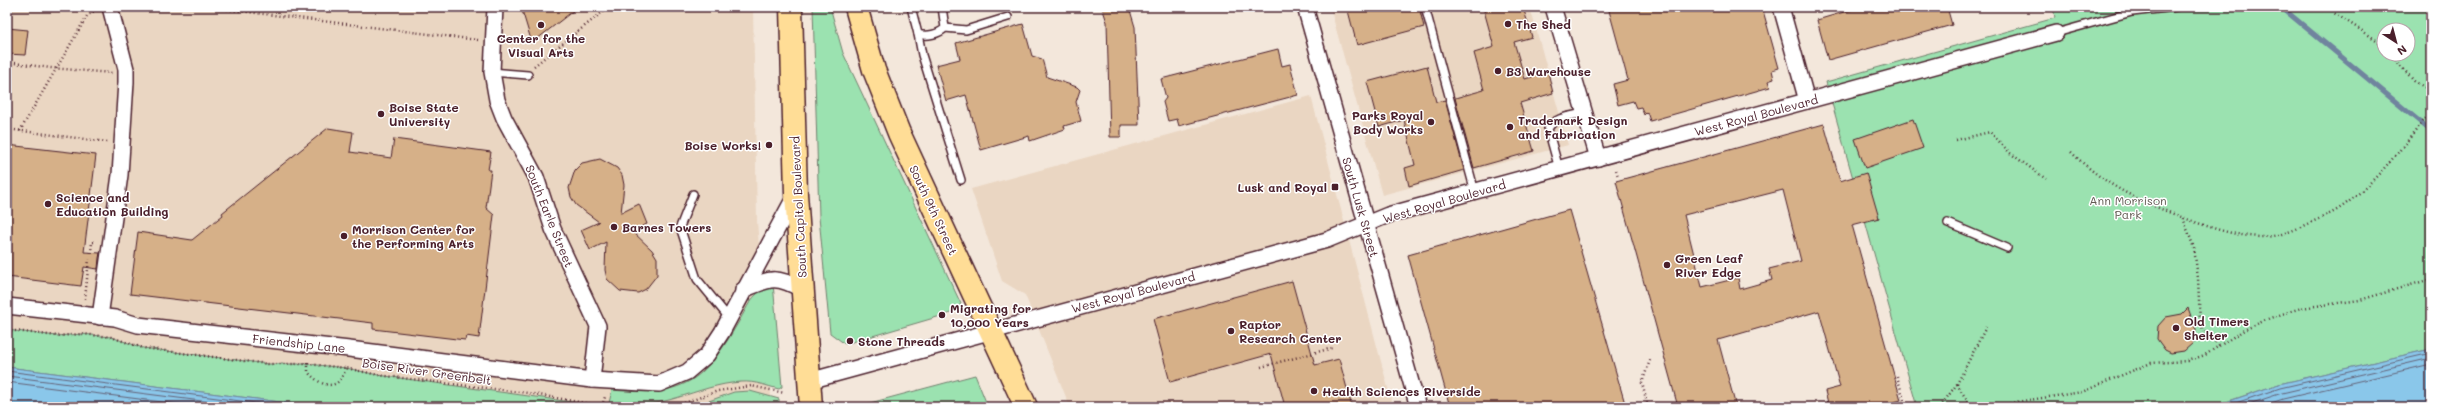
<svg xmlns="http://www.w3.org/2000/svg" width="2438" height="414" font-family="Mali,sans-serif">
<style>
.built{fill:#ead6c2}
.green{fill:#9be2b0;stroke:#72806e;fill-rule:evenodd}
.water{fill:#8ac7ea;stroke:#70849e}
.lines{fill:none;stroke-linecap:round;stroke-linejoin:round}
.shore{stroke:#646277;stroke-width:1}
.stream{stroke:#70849e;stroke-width:5}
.building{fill:#d6b088;stroke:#4a1f2b;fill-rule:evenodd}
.service-casing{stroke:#4a1f2b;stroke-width:10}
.minor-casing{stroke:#4a1f2b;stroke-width:18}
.primary-casing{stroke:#4a1f2b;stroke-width:25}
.path{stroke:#4a1f2b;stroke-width:2.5;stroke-dasharray:1 3;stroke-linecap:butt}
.service{stroke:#fff;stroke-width:7}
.minor{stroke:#fff;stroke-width:15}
.primary{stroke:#ffdd96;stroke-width:22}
.poi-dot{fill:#4a1f2b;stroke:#fff;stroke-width:1.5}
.labels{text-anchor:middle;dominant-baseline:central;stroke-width:3;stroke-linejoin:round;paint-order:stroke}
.poi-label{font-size:12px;font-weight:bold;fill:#4a1f2b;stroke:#fff;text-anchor:start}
.street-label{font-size:12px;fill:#4a1f2b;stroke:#fff}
.park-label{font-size:12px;fill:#625a53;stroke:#fff}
</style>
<rect width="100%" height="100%" fill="#f3e7db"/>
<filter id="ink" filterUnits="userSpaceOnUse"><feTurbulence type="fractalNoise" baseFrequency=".025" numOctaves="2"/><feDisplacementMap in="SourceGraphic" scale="8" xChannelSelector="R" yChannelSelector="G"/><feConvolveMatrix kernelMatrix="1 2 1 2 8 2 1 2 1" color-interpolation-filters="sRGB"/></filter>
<g filter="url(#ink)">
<!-- built -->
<g class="built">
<polygon points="7,7 753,7 757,221 772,407 378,407 7,354"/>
<polygon points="1330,7 1530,7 1568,145 1382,195"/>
<polygon points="1311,96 1393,407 1070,407 1025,295 1002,281 971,189"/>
</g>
<!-- green -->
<g class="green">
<polygon points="813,7 830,7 843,53 961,304 951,313 845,344 830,333 819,217"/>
<path d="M2053,7h378v342l-152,35 -68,23h-294l-91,-325 229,-64zM2384,30h24v24h-24z"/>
<path d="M773,283l9,104 -3,2c-13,-3 -23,-8 -38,-7 -46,3 -81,32 -132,21l3,-13c71,7 91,-7 126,-67 13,-22 12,-27 35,-40z"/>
<polygon points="7,330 57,336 82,334 111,337 143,348 268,364 308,364 346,368 378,375 607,407 319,407 7,367"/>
<polygon points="975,375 988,407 855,407"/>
<polygon points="750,391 779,399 779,407 692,407 734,392"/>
</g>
<!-- water -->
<g class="water">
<polygon points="2431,349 2431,407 2212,407 2279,384"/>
<polygon points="7,367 319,407 7,407"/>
</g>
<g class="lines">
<!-- shore -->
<g class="shore">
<polyline points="7,371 287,407"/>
<polyline points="7,376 248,407"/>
<polyline points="7,382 201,407"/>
<polyline points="2224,407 2280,388 2431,353"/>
<polyline points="2240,407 2282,393 2431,358"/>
<polyline points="2259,407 2283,399 2431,364"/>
</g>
<!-- stream -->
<polyline class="stream" points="2281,7 2431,131"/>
</g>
<!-- building -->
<g class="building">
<polygon points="521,7 578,7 532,43"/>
<polygon points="1102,7 1129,7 1135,27 1139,125 1121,125 1121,137 1110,137 1107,22"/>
<polygon points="1347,7 1419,7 1424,27 1357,45"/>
<polygon points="1483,7 1523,7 1532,37 1514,42 1525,79 1548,72 1553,93 1520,103 1534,151 1474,168 1455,98 1484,90 1474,53 1494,47"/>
<polygon points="1608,7 1762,7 1779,68 1772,70 1774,79 1768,81 1770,87 1650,121 1647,112 1644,115 1641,107 1636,108 1633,101 1618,105 1613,84 1628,80"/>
<polygon points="1861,7 1947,7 1952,25 1828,60 1817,20"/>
<polygon points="1023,24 1032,56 1042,59 1047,77 1077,87 1080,90 1076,102 1081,121 1064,126 1065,129 1030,141 1029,136 981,150 966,95 946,101 936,65 960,59 956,43"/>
<polygon points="7,28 28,30 25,55 7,54"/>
<polygon points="1278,49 1282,66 1290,64 1298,95 1179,126 1177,119 1168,121 1163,102 1166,98 1161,79"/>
<polygon points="1427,66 1436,102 1445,100 1464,170 1409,186 1405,168 1415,165 1404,120 1379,127 1367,82"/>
<polygon points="1913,119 1923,148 1865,168 1855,139"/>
<path d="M1824,124l16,57 26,-8 13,45 -27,7 49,175 -24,7h-48l-4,-16 15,-4 -21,-76 -101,29 18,67h-58l-62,-226zM1783,190l18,71 -32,8 3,11 -32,9 -2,-11 -36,9 -18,-72z"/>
<polygon points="328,128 353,132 350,152 391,158 394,139 491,152 488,170 491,170 486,208 494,215 479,338 466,336 465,340 373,329 373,323 130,294 138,232 192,240 223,215 222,213"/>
<polygon points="7,145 96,155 84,252 100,253 99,258 98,269 84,267 81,286 7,277"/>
<polygon points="600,159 617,168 622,175 624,185 621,213 639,204 647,224 632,231 652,250 657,258 657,275 646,289 638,293 620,291 607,279 605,270 606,242 590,250 581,230 599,222 576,205 571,197 569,188 575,170 582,163"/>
<polygon points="1569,210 1626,407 1450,407 1408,255"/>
<polygon points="1292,281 1315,365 1339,359 1352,407 1285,407 1271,354 1170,382 1153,319"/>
<polygon points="2188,308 2196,330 2193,343 2184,351 2171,353 2165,350 2157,339 2158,326 2166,317 2182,314"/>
</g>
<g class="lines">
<!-- service casing -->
<g class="service-casing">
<g id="service">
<path d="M911,7l7,27c9,3 21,0 27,-6l-3,-21"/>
<polyline points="1425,7 1475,192"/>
<polyline points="945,28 966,30 1008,17"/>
<polyline points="2056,33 2132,12 2176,7"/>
<polyline points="918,34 922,55 961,180"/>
<polyline points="492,72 528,75"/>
<path d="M1559,169l-11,-40c6,-12 23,-13 36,-16"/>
<polyline points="693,194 680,227 697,279 729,318"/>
<polyline points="1948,223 2007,248"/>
</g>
</g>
<!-- minor casing -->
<g class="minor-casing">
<g id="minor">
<polyline points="495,7 492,72 497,100 504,118 536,177 553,229 598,326 592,380"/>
<polyline points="1305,7 1418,407"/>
<polyline points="1553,7 1598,158"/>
<polyline points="1781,7 1807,101"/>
<path d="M743,290c28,-12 32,-15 60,0"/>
<polyline points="7,306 115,318 138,325 349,349 592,380 659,384 687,372 707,355 722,332 796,194"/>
<polyline points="100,317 120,175 126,82 126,69 110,7"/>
<polyline points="809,381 1327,240 1388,215 2056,33"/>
</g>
</g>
<!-- primary casing -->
<g class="primary-casing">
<g id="primary">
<polyline points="791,7 796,194 811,407"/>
<polyline points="856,7 874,70 899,133 1026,407"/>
</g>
</g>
<!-- path -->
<g class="path">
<polyline points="207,7 478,40"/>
<polyline points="2330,7 2334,13 2378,41 2384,47"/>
<polyline points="2390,54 2414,81 2431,91"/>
<polyline points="7,62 51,68 112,73"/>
<polyline points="534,66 609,7"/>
<polyline points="7,129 108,142"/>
<polyline points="20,131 87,16 94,11"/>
<polyline points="1956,140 1990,132 2010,153 2046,179"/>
<path d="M2071,152c34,33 62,46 105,63 27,10 56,21 85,22 16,0 32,-6 46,-13 14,-6 29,-12 40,-21 33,-25 58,-60 84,-91"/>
<polyline points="1616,170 1618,176"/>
<polyline points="2183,218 2194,248 2198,278 2200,323 2205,333 2219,345"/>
<polyline points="91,253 92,242 96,242"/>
<polyline points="85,299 89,259"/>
<polyline points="7,330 57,336 82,334 111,337 143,348 268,364 308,364 346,368 378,375 528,393 607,407"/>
<path d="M308,362v10c14,16 32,20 38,-5"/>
<polyline points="1261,367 1332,348"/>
<polyline points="1897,376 1906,407"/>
<polyline points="1957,384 1971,407"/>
<polyline points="602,406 605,397"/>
<polyline points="673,407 718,391 751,386 785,393"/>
<polyline points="1648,407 1642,383 1650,360"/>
<polyline points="1887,407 1904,402"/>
<polyline points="1940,407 1957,384 1986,327"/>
<polyline points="1998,407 2016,402 2082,392 2151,363 2187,361 2205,355 2244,330 2270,318 2301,308 2360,300 2431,279"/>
</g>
<!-- service -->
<use href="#service" class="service"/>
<!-- minor -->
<use href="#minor" class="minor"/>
<!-- primary -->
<use href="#primary" class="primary"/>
</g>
</g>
<!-- markers -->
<g class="poi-dot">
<circle cx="1508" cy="24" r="4"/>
<circle cx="541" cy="25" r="4"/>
<circle cx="1498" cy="71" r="4"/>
<circle cx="381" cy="114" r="4"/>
<circle cx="1431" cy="122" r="4"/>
<circle cx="1510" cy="127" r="4"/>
<circle cx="769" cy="145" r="4"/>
<rect x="1331" y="183" width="8" height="8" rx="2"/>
<circle cx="48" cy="204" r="4"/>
<circle cx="614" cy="227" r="4"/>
<circle cx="344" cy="236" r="4"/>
<circle cx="1667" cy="265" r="4"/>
<circle cx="942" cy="315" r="4"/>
<circle cx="2176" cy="328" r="4"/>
<circle cx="1231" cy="331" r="4"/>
<circle cx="850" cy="341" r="4"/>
<circle cx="1314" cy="391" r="4"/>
</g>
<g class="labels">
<!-- poi labels -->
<g class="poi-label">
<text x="1516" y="24">The Shed</text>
<text x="541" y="38" text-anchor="middle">Center for the<tspan x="541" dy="14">Visual Arts</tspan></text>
<text x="1506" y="71">B3 Warehouse</text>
<text x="389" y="107">Boise State<tspan x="389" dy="14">University</tspan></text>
<text x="1423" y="115" text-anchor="end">Parks Royal<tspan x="1423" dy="14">Body Works</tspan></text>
<text x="1518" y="120">Trademark Design<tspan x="1518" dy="14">and Fabrication</tspan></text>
<text x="761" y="145" text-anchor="end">Boise Works!</text>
<text x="1327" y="187" text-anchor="end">Lusk and Royal</text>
<text x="56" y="197">Science and<tspan x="56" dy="14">Education Building</tspan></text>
<text x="622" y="227">Barnes Towers</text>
<text x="352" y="229">Morrison Center for<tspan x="352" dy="14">the Performing Arts</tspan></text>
<text x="1675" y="258">Green Leaf<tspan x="1675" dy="14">River Edge</tspan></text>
<text x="950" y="308">Migrating for<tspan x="950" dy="14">10,000 Years</tspan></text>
<text x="2184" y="321">Old Timers<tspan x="2184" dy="14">Shelter</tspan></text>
<text x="1239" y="324">Raptor<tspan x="1239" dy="14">Research Center</tspan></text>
<text x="858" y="341">Stone Threads</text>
<text x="1322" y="391">Health Sciences Riverside</text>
</g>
<!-- street labels -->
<g class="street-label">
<text transform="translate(1756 115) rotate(-15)">West Royal Boulevard</text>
<text transform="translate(1444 201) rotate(-16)">West Royal Boulevard</text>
<text transform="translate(798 207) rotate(-93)">South Capitol Boulevard</text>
<text transform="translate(1361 207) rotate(74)">South Lusk Street</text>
<text transform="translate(934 210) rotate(65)">South 9th Street</text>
<text transform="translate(550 216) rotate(68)">South Earle Street</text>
<text transform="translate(1133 292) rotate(-15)">West Royal Boulevard</text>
<text transform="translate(299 343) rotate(6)">Friendship Lane</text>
<text transform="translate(427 371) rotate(8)">Boise River Greenbelt</text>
</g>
<!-- park labels -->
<g class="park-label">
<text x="2128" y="200">Ann Morrison<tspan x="2128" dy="14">Park</tspan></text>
</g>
</g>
<!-- margin -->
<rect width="2438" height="414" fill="none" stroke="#fff" stroke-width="24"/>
<rect x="12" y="12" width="2414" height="390" fill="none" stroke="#4a1f2b" stroke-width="1.5" filter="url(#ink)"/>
<!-- north arrow -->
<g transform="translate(2396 42) rotate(144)"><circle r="19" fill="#ffffff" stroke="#b7a5aa"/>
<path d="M0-3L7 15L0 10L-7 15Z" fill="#4a1f2b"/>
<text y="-6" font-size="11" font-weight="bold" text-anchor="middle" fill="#4a1f2b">N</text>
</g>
</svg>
